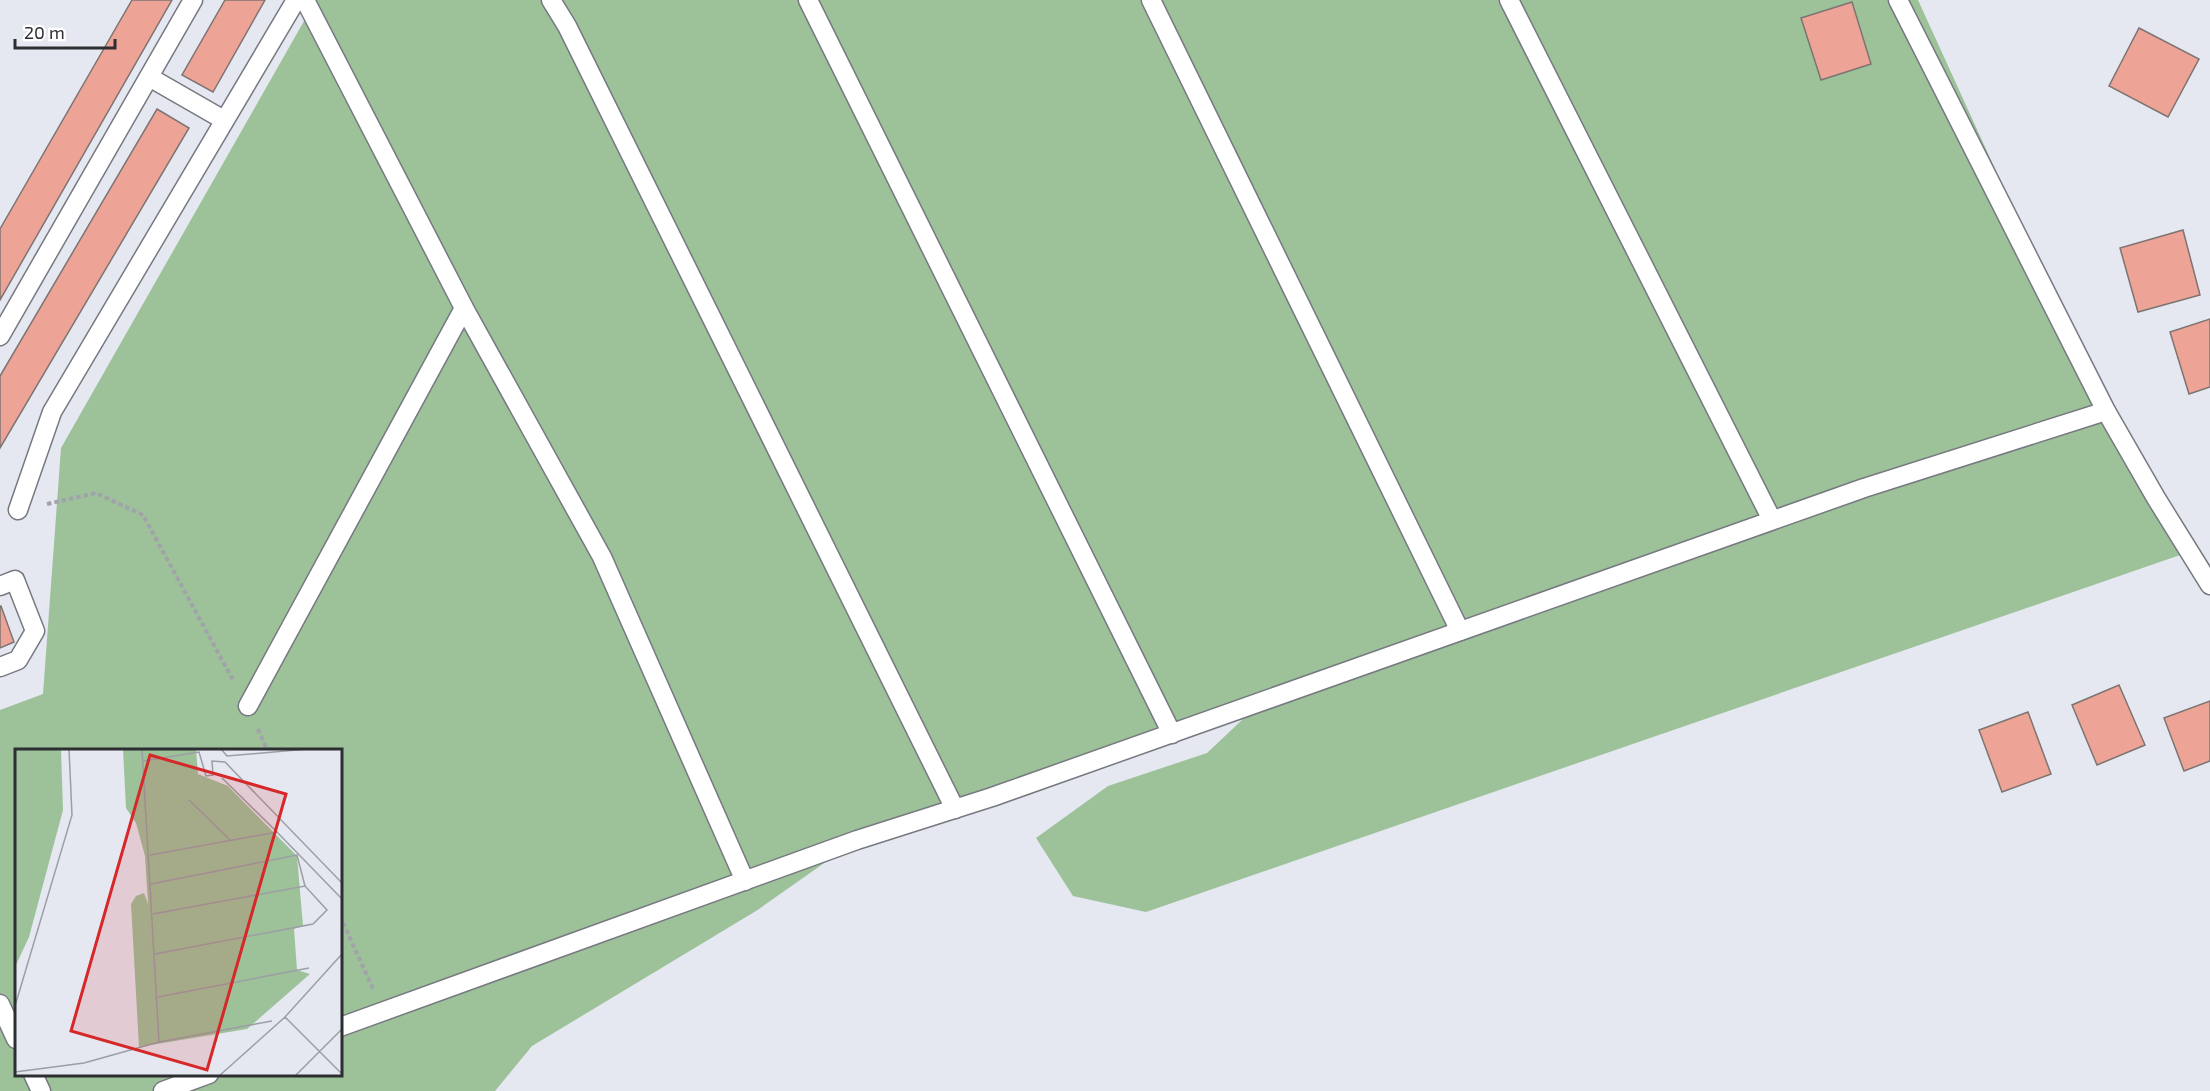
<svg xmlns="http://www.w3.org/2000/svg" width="2210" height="1091" font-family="'Exo 2',sans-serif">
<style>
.green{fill:#9dc199;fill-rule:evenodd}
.building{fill:#eda496;stroke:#7d7472;stroke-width:1.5}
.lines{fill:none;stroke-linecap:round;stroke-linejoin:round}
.service-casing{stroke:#777981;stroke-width:21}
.path{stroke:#a1a3aa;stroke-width:4;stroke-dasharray:4.5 3;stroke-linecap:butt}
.service{stroke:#fff;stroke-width:18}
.inset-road{fill:none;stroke:#9b9ea4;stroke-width:1.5}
.view{fill:#d62828;fill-opacity:0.15;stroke:#d62828;stroke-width:3}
.inset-edge{fill:none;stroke:#2c2e31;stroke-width:3}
</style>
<rect width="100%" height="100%" fill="#e5e8f1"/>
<!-- green -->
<path class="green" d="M316,0h1602l229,502 36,52 -1037,358 -73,-16 -37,-58 72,-52 99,-33 53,-50 -403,137 -101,71 -224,135 -37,45h-495v-381l43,-16 18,-246zM16,750h324v324h-324z"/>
<!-- building -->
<g class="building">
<polygon points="132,0 172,0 0,300 0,229"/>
<polygon points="225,0 265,0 213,92 182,75"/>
<polygon points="1852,2 1871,64 1821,80 1801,18"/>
<polygon points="2139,28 2199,59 2168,117 2109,86"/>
<polygon points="157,109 189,128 0,448 0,376"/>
<polygon points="2183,230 2200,295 2138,312 2120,248"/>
<polygon points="2210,319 2210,387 2189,394 2170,332"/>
<polygon points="1,606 14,642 0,648 0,606"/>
<polygon points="2119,685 2145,745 2097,765 2072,705"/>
<polygon points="2210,701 2210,761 2184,771 2164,718"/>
<polygon points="2028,712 2051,774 2002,792 1979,730"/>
</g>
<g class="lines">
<!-- service casing -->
<g class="service-casing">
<g id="service">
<polyline points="305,0 464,308 602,557 745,881"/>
<polyline points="551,0 567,26 955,809"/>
<polyline points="808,0 1172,734"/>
<polyline points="1151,0 1460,631"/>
<polyline points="1509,0 1772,520"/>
<polyline points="1898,0 2106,411 2156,498 2210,585"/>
<polyline points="149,77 224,120"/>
<polyline points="0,336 193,0"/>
<polyline points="18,510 52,412 296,0"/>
<polyline points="0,586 15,580 35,631 18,660 0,667"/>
<polyline points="248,706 464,308"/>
<polyline points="0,1004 16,1039"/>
<polyline points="340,1027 857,840 992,797 1864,488 2106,411"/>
<polyline points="33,1074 41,1091"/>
<polyline points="163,1091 209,1074"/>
</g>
</g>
<!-- path -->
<g class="path">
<polyline points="47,504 96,493 143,515 233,680"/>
<polyline points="258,729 267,750"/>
<polyline points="340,916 373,989"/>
</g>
<!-- service -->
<use href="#service" class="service"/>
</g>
<!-- overview -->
<g transform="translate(15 749)">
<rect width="327" height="327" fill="#e5e8f1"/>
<path d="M0,0h46l2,61 -34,127 -14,30zM108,0h73l2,25 30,12 69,70 6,70 -9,3 3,41 13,4 -63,55 -108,18 -8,-143 5,-8 8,-3 4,11 -3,-48 -9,-33 -10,-15z" fill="#9dc199"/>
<path class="inset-road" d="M127,0l17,293M206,0l6,7 81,-7M128,12l56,-9 7,24 7,-1 -1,-14 13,1 117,121M207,29l55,54M174,51l42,41M135,106l127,-23 65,67M136,135l146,-29 8,31M138,165l152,-28 22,24 -14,14 -158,30M143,248l151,-29M0,257l57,-191 -3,-66M270,268l57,57M0,323l69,-9 75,-21 113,-21M204,327l66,-59 57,-63M280,327l47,-47"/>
<path class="view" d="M135,6l136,39 -79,276 -136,-39z"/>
<rect width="327" height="327" class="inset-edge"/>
</g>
<!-- scale -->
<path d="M15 39v9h100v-9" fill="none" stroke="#2c2e31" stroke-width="3"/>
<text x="24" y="39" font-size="18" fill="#2c2e31" stroke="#ffffff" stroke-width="4.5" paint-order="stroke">20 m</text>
</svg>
